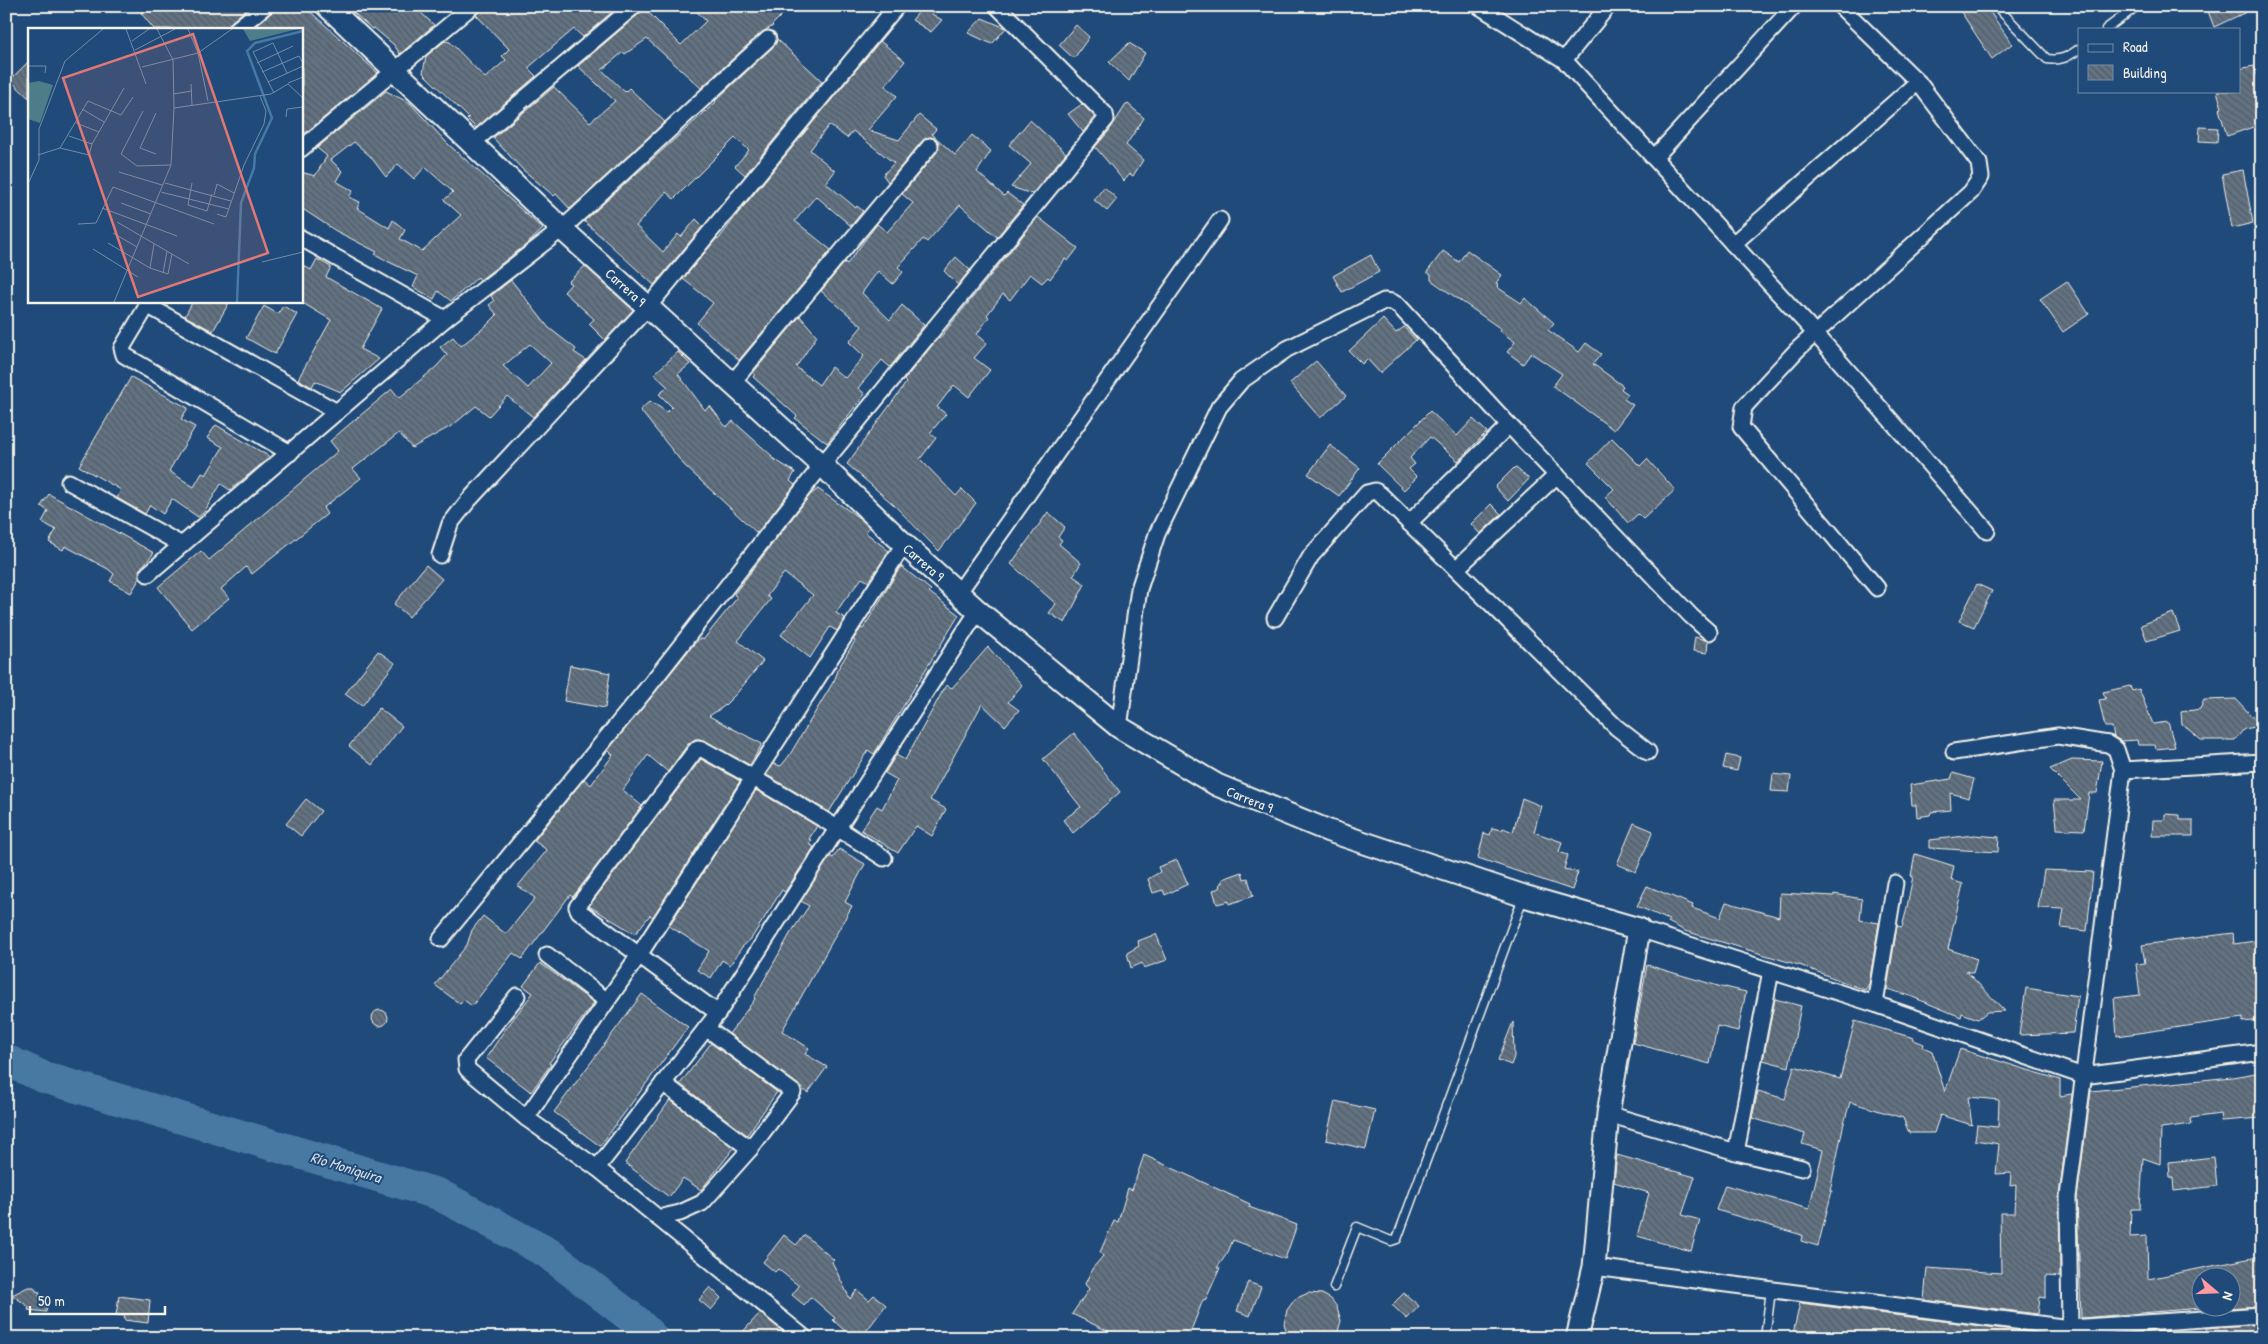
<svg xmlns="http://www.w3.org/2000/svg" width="2268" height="1344" font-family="'Patrick Hand',sans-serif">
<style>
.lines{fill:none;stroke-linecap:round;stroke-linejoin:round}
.river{stroke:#4679a3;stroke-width:32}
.building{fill:url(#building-back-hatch);stroke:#f4f1e8;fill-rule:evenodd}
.lane-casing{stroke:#f4f1e8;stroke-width:11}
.street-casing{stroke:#f4f1e8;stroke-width:19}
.secondary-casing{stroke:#f4f1e8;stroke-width:25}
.lane{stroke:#1f4a7a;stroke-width:8}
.street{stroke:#1f4a7a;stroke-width:15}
.secondary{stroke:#1f4a7a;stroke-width:21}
.labels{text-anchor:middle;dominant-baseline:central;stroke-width:4;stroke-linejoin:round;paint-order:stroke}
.street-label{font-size:14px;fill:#f4f1e8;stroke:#1f4a7a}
.water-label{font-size:15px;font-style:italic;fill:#dadfde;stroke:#1f4a7a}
.inset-river{fill:none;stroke:#4679a3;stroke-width:2.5}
.inset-road{fill:none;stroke:#748da6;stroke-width:1}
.view{fill:#e27875;fill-opacity:0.15;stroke:#e27875;stroke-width:2.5}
.inset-edge{fill:none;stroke:#f4f1e8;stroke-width:2.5}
</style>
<defs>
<pattern id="building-back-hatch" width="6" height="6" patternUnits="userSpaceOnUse" patternTransform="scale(1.25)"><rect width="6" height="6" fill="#627282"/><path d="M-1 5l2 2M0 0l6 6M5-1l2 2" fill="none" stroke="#565d64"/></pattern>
</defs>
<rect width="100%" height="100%" fill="#1f4a7a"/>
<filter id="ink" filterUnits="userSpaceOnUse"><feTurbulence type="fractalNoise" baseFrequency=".02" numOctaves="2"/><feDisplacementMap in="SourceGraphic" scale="10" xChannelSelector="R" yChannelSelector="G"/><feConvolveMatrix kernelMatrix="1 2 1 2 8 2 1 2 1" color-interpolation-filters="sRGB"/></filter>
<g filter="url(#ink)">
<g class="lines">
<!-- river -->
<polyline class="river" points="6,1060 43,1077 438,1194 548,1253 637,1322 653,1338"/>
</g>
<!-- building -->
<g class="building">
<polygon points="150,6 250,6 231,22 228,29 154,29 141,13"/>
<polygon points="274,6 304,6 378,73 303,135 301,29 252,29 271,13"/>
<polygon points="346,6 414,6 434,25 400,54 394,45 374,28 372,29"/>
<polygon points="481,6 619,6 583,37 574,29 528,68 536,76 476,128 467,119 469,118 423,73 426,56 445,41 450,42 485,78 506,60 502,56 509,49 476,15"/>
<polygon points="691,6 776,6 784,13 772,25 773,26 762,32 701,88 647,39 625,54 623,52 602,70 625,92 629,88 665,122 570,209 556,194 554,196 522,169 493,138 554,87 590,122 615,101 578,66 640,13 643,7 681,45 706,21"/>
<polygon points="1957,6 1986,6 2012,44 1992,59"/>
<polygon points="2206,6 2259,6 2214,27"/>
<polygon points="922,8 942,20 931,32 912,20"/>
<polygon points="982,18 1006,28 992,44 968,33"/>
<polygon points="1076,25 1089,37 1075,57 1072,57 1059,45"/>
<polygon points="777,39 822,81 745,175 735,166 749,150 735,138 674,199 666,192 636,226 663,252 678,234 681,237 696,219 703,226 654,285 584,221 716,102 715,101 774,46"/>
<polygon points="880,41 905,61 885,86 897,96 868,130 899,140 919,115 936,129 932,134 955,155 972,135 991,151 977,172 1004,196 1007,193 1023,205 997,237 960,205 927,242 923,239 898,267 903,272 893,284 878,271 862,293 890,320 902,305 924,325 890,367 882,360 858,388 865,394 827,443 795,418 797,416 753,377 755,374 753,373 800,316 817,336 796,367 819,385 831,367 845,378 864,356 849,342 862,326 821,291 845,262 847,264 877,224 887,232 913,203 902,194 937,152 939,143 936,139 931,137 923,140 888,182 883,175 894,163 853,131 847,138 829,125 810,150 835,171 826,183 856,208 857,206 863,211 851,226 816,196 795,221 831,250 739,360 697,323 713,303 683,279 717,238 718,240 739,212"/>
<polygon points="1129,43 1145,53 1129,81 1109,62"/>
<polygon points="29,61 29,98 10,80"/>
<polygon points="2254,66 2259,81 2262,80 2262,111 2255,113 2259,125 2227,136 2219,109 2222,108 2217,91 2239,91 2239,69"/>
<path d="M386,91l24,12 37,40 96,86 -16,15 -47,36 -2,-3 -27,24 -13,-10 -4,8 -21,-12 5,-11 -29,-14 -14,-8 2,-2 -41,-21 -35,-23v-36l14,4 12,-20 -10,-8zM354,142l16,14 16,21 12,-13 16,15 11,-12 28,25 -9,8 17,15 -39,36 -22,-12 5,-9 -12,-10 -4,8 -32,-20 3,-6 -11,-5 4,-6 -17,-10 6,-10 -11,-11z"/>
<polygon points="1127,103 1144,118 1126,145 1143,160 1133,176 1130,174 1124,181 1095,147 1109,131"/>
<polygon points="1082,104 1095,117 1083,132 1068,114"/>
<polygon points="1030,120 1066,153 1032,194 1011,187 1031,164 1009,145"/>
<polygon points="2200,127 2218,128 2217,142 2199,141"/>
<polygon points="2243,170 2253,223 2232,228 2222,174"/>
<polygon points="1104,187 1117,199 1107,211 1094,200"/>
<polygon points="1038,217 1078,248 1068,261 1065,259 1050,279 1048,277 1042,283 1030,274 1010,300 1003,294 987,315 989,317 977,334 987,343 974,358 990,370 969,397 954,385 937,407 946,414 930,433 936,438 920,459 956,496 962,489 976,503 939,551 894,505 847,464 906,383 904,380 938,338 939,339"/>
<polygon points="1467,250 1502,275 1496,283 1498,284 1497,287 1521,303 1525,298 1554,323 1548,330 1579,352 1586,343 1601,354 1593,364 1623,386 1621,389 1628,394 1624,399 1633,405 1614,430 1553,386 1562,374 1531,353 1523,364 1507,352 1515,342 1500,331 1501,329 1431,280 1431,275 1427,272 1443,251 1459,262"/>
<polygon points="1371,255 1379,272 1342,292 1333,276"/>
<polygon points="956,257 970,270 958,285 944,271"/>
<polygon points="317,259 331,267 326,277 382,309 360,349 379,359 341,392 315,381 312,387 298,379 331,320 301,302 301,264 311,270"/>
<polygon points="585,266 633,310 605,340 589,324 594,319 564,292 571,284 568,282"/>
<path d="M511,280l38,48 27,21 -2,3 12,8 -53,57 -26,-21 -18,20 -13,-10 -23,19 -41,23 -13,-15 -46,36 8,9 -38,30 4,6 -75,60 -6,-7 -25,22 8,9 -37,31 -34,-42 43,-36 8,9 6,-5 123,-104 -8,-10 15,-13 47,-39 7,9 37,-31 11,-12 -7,-8 13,-10 8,9 25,-20 11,-11 -8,-10 5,-4 -3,-5zM530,344l21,19 -23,25 -25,-22z"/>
<polygon points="2067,281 2089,314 2063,332 2040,299"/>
<polygon points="193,301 230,301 213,331 185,316"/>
<polygon points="264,306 278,314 283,306 297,314 275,354 246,338"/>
<polygon points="1383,319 1396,333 1404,327 1416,340 1380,373 1367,359 1362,364 1349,351"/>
<polygon points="678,352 690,364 678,374 705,410 710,406 726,427 733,421 771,455 772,458 795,472 790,481 795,485 757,533 684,465 640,410 650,401 667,412 672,407 659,394 668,387 654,374"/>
<polygon points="1316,361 1346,396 1320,418 1290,383"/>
<polygon points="131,377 188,408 181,419 195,427 169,471 194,487 202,473 206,475 223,447 207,438 216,425 270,457 230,490 221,484 204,512 198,517 172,499 163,514 150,505 145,514 117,498 121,490 79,466"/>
<polygon points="1430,411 1457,436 1473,419 1487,432 1458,461 1430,437 1410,458 1415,464 1409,469 1417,477 1404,490 1377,464"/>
<polygon points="1612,438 1640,466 1647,459 1675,490 1643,519 1638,514 1628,523 1605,497 1614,489 1588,463"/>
<polygon points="1330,445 1360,468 1339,496 1308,474"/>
<polygon points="1515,467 1529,479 1508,501 1495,487"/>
<polygon points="818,489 862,520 869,527 865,532 889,551 869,582 862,578 843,602 836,613 845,618 837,631 830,627 810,658 781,635 813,595 784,573 767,596 771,599 738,641 763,661 737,693 723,707 709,716 762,744 750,765 700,739 695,739 688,744 668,772 648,755 623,790 642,806 573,897 570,895 522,959 513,953 472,1006 464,1000 460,1004 435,985 467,945 472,930 483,916 506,934 535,898 518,886 547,850 534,841 584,779 591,785 613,755 608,750 694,644 701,638 703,640 737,598 734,594 810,495"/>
<polygon points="49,494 154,553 139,570 140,578 131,593 110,581 114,574 108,569 65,546 63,550 49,542 56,530 42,522 48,511 41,506"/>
<polygon points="1491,504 1501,514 1480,534 1471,524"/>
<polygon points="1048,512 1065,527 1058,537 1062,540 1059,544 1081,563 1073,576 1085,584 1065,623 1049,613 1056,604 1011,564"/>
<polygon points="426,565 442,579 409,617 394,604"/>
<polygon points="901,566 931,590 929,592 959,615 874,754 868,750 829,812 766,775 774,764 781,766 789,756 835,679 837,673 836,672 855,641 853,640 861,628 863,629"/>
<polygon points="1977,584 1992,591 1974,627 1959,621"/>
<polygon points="2173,613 2180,631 2147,641 2141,625"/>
<polygon points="1695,637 1708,641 1707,653 1693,651"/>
<polygon points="988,647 1022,685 1008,702 1019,710 1005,726 982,704 930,800 946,809 932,836 916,826 898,853 861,830 877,806 882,809 897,780 885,773 896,755 905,760 946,685 952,688"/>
<polygon points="378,651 395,663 362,706 345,694"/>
<polygon points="570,665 610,673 605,708 564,701"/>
<polygon points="2130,686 2132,691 2139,689 2153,724 2168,722 2175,747 2156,749 2155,745 2138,745 2137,740 2121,741 2114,737 2112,727 2105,727 2099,700 2106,699 2103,692"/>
<polygon points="2236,699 2261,726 2244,729 2235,740 2201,740 2182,724 2181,712 2200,709 2204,700"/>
<polygon points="379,708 402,726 372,765 349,746"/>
<polygon points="1074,733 1120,792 1073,833 1063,820 1081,807 1043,759"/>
<polygon points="1726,755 1740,758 1737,771 1723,768"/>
<polygon points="701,759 740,781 653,917 650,915 635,934 589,906"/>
<polygon points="2072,760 2102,761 2097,793 2089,793 2084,830 2057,829 2057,826 2054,800 2081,800 2050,769"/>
<polygon points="1953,773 1974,779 1969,798 1950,793 1951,810 1931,812 1930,815 1917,817 1916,805 1912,805 1910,785 1951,779"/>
<polygon points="1773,774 1791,776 1789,792 1771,791"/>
<polygon points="756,790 817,826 809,839 812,840 809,844 814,847 785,892 782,890 751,939 742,947 730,965 722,960 711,978 697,970 709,951 669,926"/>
<polygon points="1522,798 1541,806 1534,832 1562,842 1559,852 1568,855 1564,869 1578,872 1572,890 1478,858 1484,833 1490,835 1492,828 1502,830 1503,828 1513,832"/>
<polygon points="306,799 321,811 301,836 286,824"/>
<polygon points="2165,814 2180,815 2180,820 2193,820 2193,836 2152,836 2153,820 2165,820"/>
<polygon points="1634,823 1653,831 1636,872 1617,864"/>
<polygon points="1974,835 1999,837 1998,852 1930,848 1930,840"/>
<polygon points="839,849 865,864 845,902 852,906 782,1031 809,1048 805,1054 827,1067 808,1093 729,1034 755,999 754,998 790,934 809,906 801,901 830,856 833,858"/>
<polygon points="1915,854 1954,866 1951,880 1963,884 1948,949 1977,959 1973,973 1966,971 2005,1011 1987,1012 1978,1019 1962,1013 1961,1017 1910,996 1887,989 1897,926 1902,927 1906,912 1913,876 1911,876"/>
<polygon points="1177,860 1188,884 1165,895 1163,890 1153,893 1148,879 1160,872 1158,867"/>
<polygon points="2044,870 2093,872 2087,931 2061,928 2064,909 2038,908"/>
<polygon points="1242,872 1244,879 1248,878 1253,896 1229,904 1229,901 1217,904 1213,890 1220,888 1221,883 1223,883 1223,879"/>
<polygon points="1647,886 1693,905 1692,908 1720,918 1726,902 1779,917 1780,893 1834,896 1834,894 1862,899 1860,920 1879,923 1869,984 1865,990 1802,966 1685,931 1668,922 1669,920 1637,906"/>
<polygon points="2233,933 2234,944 2262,940 2262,1020 2243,1022 2243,1018 2117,1036 2114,998 2140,995 2136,964 2145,963 2142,945"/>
<polygon points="1156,934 1167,960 1144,968 1142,963 1131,968 1127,953 1139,946 1138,941"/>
<polygon points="540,963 594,1003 549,1063 551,1064 531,1092 486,1058 504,1031 533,993 523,986"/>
<polygon points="1647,965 1725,988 1725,987 1746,992 1738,1031 1717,1026 1710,1064 1633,1043"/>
<polygon points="2026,988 2078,996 2073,1033 2019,1035"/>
<polygon points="642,994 688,1027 600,1146 554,1112"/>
<polygon points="1775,999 1801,1006 1789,1067 1763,1060"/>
<circle cx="380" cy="1018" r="8"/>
<polygon points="1855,1021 1914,1038 1914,1040 1924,1044 1923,1047 1932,1051 1945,1092 1960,1049 2060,1080 2060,1096 2072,1094 2059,1196 2060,1277 2046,1276 2046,1298 2040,1297 2038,1314 1924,1300 1927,1268 2001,1273 2000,1213 2015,1213 2016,1185 2010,1186 2011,1173 1996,1174 1999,1144 1975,1140 1977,1125 1998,1127 1999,1100 1968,1097 1972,1125 1940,1115 1934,1133 1909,1133 1903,1118 1850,1102 1843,1127 1830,1191 1832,1191 1818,1246 1801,1241 1802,1235 1716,1210 1725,1185 1809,1209 1823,1150 1802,1144 1805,1134 1752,1118 1758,1091 1785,1099 1794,1066 1840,1079"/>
<polygon points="1513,1022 1514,1057 1511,1065 1498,1060"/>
<polygon points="711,1043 777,1092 747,1135 680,1084"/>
<polygon points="2262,1072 2262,1118 2221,1121 2220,1114 2191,1118 2192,1124 2161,1128 2160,1164 2143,1158 2140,1209 2131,1209 2130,1237 2147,1236 2148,1279 2262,1256 2262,1306 2205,1309 2205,1306 2230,1306 2230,1276 2200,1276 2201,1308 2081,1318 2077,1198 2091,1091 2232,1077"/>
<polygon points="670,1100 734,1148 701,1190 683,1178 669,1197 625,1163"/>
<polygon points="1335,1101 1375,1110 1366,1149 1326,1140"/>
<polygon points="1144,1155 1250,1204 1249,1207 1297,1225 1285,1259 1233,1240 1228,1252 1217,1268 1220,1268 1206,1299 1203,1300 1188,1338 1122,1338 1072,1314 1089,1289 1085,1284 1092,1269 1103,1256 1100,1252 1114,1221 1118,1222 1128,1188 1132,1190"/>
<polygon points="1617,1155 1695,1177 1682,1215 1700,1220 1691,1251 1637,1236 1649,1193 1614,1182"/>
<polygon points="2214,1157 2217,1186 2174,1191 2173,1178 2170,1178 2169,1162"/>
<polygon points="784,1235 796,1245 805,1235 834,1260 832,1262 850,1299 857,1290 869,1300 874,1295 886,1305 861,1338 840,1338 845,1331 833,1320 835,1318 811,1297 804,1305 792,1295 799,1286 778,1269 775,1272 763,1262"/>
<polygon points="1248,1282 1261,1287 1250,1316 1237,1311"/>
<polygon points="28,1287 34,1287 36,1291 40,1292 39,1297 48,1298 46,1312 28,1310 29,1307 12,1295"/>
<polygon points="710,1287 721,1298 711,1310 699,1300"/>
<polygon points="1308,1293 1322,1294 1331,1299 1337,1307 1341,1321 1336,1338 1289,1338 1284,1324 1287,1310 1295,1299"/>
<polygon points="1404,1293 1419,1306 1407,1319 1392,1305"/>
<polygon points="119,1296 150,1300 148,1323 124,1320 125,1316 116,1315"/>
<polygon points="1800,1303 2036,1333 2036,1338 1792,1338"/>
<polygon points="760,1313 780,1329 789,1338 737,1338"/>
<polygon points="2262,1324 2262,1338 2208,1338 2206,1328"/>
<polygon points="2168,1331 2168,1338 2082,1337"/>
</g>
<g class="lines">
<!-- lane casing -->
<g class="lane-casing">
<g id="lane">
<path d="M1996,6l51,53c14,2 21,-2 32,-10"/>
<polyline points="2106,29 2137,6"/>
<polyline points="1334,1287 1357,1227 1391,1241 1397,1239 1523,898"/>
<polyline points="1765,1338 1771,1290"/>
</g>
</g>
<!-- street casing -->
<g class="street-casing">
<g id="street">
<polyline points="1479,6 1564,60 1815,333 1987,531"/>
<polyline points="1840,6 1918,82 1979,163 1981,177 1971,192 1797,350 1744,407 1741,427 1877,588"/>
<polyline points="237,29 265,6"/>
<polyline points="1564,60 1608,6"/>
<polyline points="471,144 634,6"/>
<polyline points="301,149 472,6"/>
<polyline points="1654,158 1794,6"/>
<polyline points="301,238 445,319"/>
<polyline points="1733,244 1918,82"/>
<polyline points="150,301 122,348 124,355 290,453"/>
<polyline points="147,305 337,412"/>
<polyline points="732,383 930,146"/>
<polyline points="69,482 182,545"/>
<polyline points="1409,523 1509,425"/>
<polyline points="440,555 450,524 468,501 648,307 897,6"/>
<polyline points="1456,569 1557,475"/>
<polyline points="148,574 445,319 562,229 768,39"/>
<polyline points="959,592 1220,220"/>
<polyline points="1275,618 1311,556 1367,493 1375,491 1381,495 1616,727 1648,752"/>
<polyline points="1119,727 1139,589 1157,534 1219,407 1241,381 1287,349 1384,301 1392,302 1399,306 1509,425 1691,616 1709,632"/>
<polyline points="1954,752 2058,736 2108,744 2116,749 2123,770 2068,1197 2070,1328 2072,1338"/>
<polyline points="2123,770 2262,762"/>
<polyline points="1639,929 1875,1004 2083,1076 2262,1052"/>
<polyline points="441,939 649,686 822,465 1106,119 1105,114 997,6"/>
<polyline points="547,955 607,1001"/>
<polyline points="517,996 466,1060 467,1069 526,1118 597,1168 805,1338"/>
<polyline points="1875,1004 1895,883"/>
<path d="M718,1013l-139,-102 -2,-4 118,-156 3,-3 4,1c62,34 123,70 182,109"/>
<polyline points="663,1083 750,1149"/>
<polyline points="1608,1114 1736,1152 1802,1168"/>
<polyline points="526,1118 639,955 904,544"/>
<polyline points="1736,1152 1771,971"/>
<polyline points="597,1168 718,1013 978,611"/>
<polyline points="658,1218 680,1213 702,1203 750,1149 793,1092 706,1028"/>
<polyline points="1594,1267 2070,1328 2262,1315"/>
</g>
</g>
<!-- secondary casing -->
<g class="secondary-casing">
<polyline id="secondary" points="327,6 562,229 822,465 904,544 978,611 1119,727 1217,785 1329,831 1524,896 1639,929 1608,1114 1594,1267 1577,1338"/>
</g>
<!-- lane -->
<use href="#lane" class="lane"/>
<!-- street -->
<use href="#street" class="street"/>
<!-- secondary -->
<use href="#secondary" class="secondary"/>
</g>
</g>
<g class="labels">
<!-- street labels -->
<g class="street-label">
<text transform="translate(626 287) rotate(42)">Carrera 9</text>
<text transform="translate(924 562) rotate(41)">Carrera 9</text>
<text transform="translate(1250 799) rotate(22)">Carrera 9</text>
</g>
<!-- water labels -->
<g class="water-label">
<text transform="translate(346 1167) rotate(17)">Río Moniquira</text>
</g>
</g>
<!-- overview -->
<g transform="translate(28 28)">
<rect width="275" height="275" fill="#1f4a7a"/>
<path d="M215,1h55l-48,12z" fill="#4c7d88"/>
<path d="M11,53l14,4 -13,38 -12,-4v-36z" fill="#4c7d88"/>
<path class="inset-river" d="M209,274l4,-99 13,-35 1,-14 17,-36 -25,-67 8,-8 48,-12"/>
<path class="inset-road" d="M98,1l20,55M129,1l16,31 1,48M160,1l10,24 10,48M104,13l17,-12M107,22l40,-21M229,35l36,-17M0,38h18l-1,7M114,39l56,-14 34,-24M234,44l37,-16 4,7M240,54l35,-16M260,55l15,-6M163,56l1,21M246,65l-21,-41 20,-9 14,30M145,66l19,-3M54,81l22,13M115,83l-22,43 16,12 33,-1M258,89l1,-8 16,-2M48,95l23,9M41,108l23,8M32,120l29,7 3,-11 32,-56M128,126l-16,-6 16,-35M10,127l22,-7 28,-47 33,14 12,-18M91,144l43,13M137,155l66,18M164,155l-4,22 19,6 5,-17M0,156l11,-24v-31l26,-68 38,-32M133,164l68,17M186,167l3,-11 17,9M93,175l30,11M74,180l75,28M189,186l9,3 18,-52 20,-41 2,-13 -6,-15M89,194l72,42M50,196l18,-1 17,-36 101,37M85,205l24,14M80,215l42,25 18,6 4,-20M65,221l45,28M234,234l41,-10M122,240l4,-24M135,245l4,-22M86,274l57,-137 3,-57 97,-14 17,-10 15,14"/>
<path class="view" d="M165,6l75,219 -130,44 -75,-219z"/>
<rect width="275" height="275" class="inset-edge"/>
</g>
<!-- margin -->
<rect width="2268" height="1344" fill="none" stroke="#1f4a7a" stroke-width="25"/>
<rect x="12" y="12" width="2243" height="1319" fill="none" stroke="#f4f1e8" stroke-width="2" filter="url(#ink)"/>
<!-- legend -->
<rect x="2078" y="28" width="162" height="65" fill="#1f4a7a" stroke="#748da6"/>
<rect x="2088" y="44" width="25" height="8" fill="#1f4a7a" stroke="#748da6"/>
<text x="2123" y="52" font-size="15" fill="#f4f1e8">Road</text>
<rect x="2088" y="65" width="25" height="15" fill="url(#building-back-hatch)" stroke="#748da6"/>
<text x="2123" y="78" font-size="15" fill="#f4f1e8">Building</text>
<!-- north arrow -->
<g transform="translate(2216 1292) rotate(109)"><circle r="24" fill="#1f4a7a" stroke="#748da6"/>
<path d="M0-4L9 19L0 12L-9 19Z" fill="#ff9aa2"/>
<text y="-8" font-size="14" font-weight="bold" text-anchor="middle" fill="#f4f1e8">N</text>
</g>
<!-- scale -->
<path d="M30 1306v8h135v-8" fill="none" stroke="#f4f1e8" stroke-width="2.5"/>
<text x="38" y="1306" font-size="15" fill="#f4f1e8" stroke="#1f4a7a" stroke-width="4" paint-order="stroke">50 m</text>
</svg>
